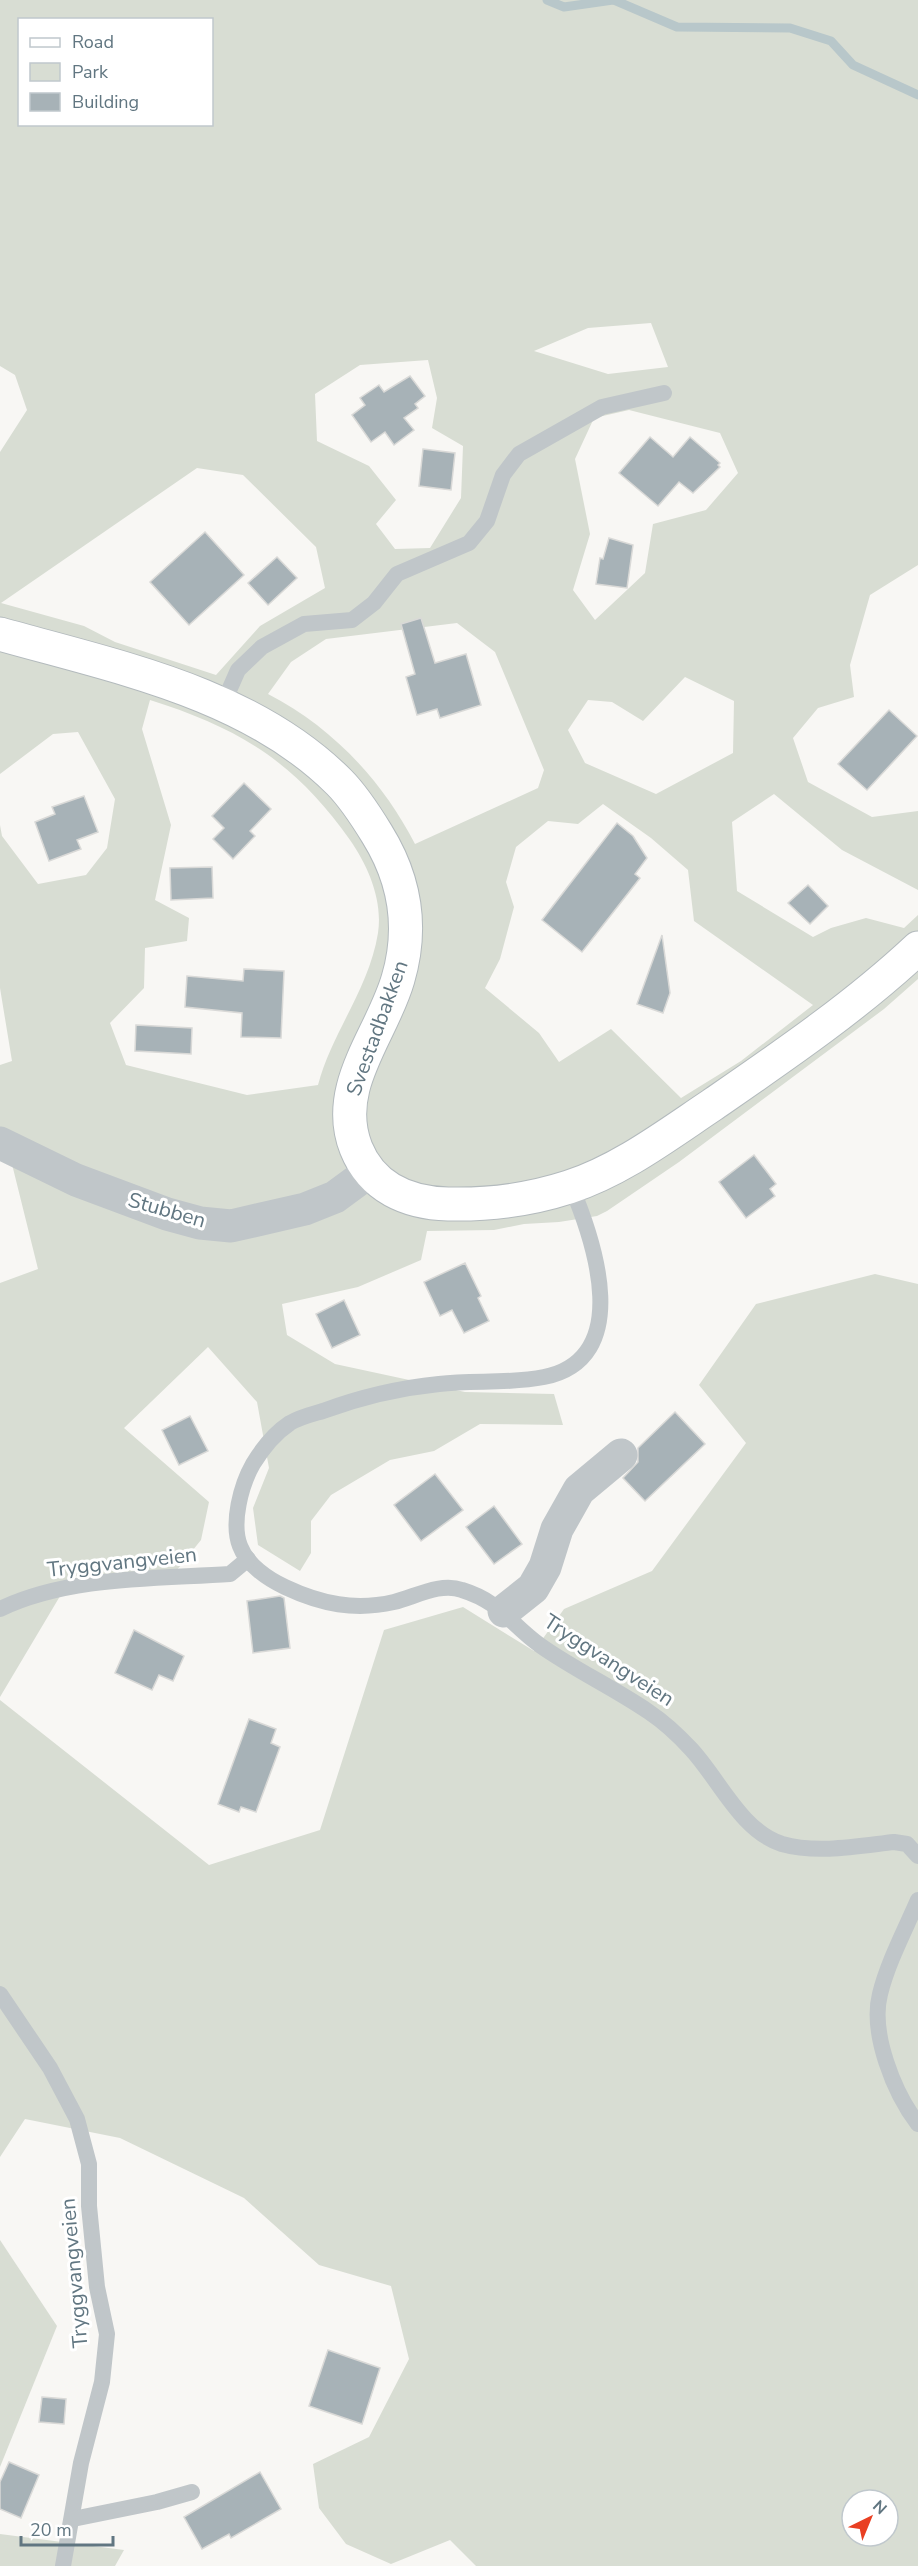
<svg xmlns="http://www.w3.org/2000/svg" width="918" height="2566" font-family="'Nunito Sans',sans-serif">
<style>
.green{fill:#d8ddd3;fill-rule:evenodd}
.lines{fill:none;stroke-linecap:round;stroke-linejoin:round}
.stream{stroke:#b8c7ca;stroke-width:9}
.building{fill:#a7b2b7;stroke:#d9d9d7;stroke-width:1.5}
.primary-casing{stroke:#b3babd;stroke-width:35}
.lane{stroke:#c0c6c9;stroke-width:16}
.street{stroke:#c0c6c9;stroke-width:33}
.primary{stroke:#fff;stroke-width:33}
.labels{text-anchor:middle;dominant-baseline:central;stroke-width:6;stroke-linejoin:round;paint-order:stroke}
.street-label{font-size:21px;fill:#617681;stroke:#fff}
</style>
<rect width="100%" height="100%" fill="#f8f7f4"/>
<!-- green -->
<g class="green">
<path d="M0,0h918v565l-48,30 -20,70 4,32 -36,11 -25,30 15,44 64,35 46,-6v79l-76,-40 -68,-56 -42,28 5,69 76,46 18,-9 35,-10 38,10 14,-13v64l-34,30 -205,153 -72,49 -10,5 -38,6 -35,2 -30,6 -67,1 -6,29 -63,27 -76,17 5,31 48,29 130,28 89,2 9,31 -83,-1 -46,27 -44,9 -59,35 -20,26v32l-11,18 -42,-26 -5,-37 16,-40 -12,-66 -49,-55 -84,81 85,74 -8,38 -33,41 -96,-5 -72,121v-414l38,-14 -33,-133 -5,-2v-69l12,-4 -12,-73v-163l2,11 36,48 48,-9 21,-27 8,-49 -37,-67 -25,2 -53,40v-322l27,-42 -12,-35 -15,-9zM20,20h192v104h-192zM651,323l17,44 -60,7 -74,-23 54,-23zM428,360l9,38 -5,30 31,18 -2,52 -31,50 -35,1 -19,-25 20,-24 -27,-34 -52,-25 -2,-47 45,-29zM629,410l91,23 18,40 -32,37 -53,14 -8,49 -50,47 -22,-30 17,-56 -15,-75 19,-41zM197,468l46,7 73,72 9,41 -65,38 -44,49 -101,-33 -31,-16 -83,-23zM457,623l38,29 49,118 -6,18 -123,56c-33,-64 -83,-117 -147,-150l23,-32 35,-23zM685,677l49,24 -1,52 -77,41 -71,-31 -17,-33 20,-30 24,2 31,19zM150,700c89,28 145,62 200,140 18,26 33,60 28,93 -9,56 -46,99 -60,152l-71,10 -121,-30 -16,-42 34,-35 1,-40 42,-7 2,-23 -34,-18 16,-75 -29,-96zM603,804l48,34 37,32 6,51 119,84 -72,56 -60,37 -70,-69 -52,33 -20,-29 -54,-45 15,-29 14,-52 -8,-25 10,-35 32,-26 30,3z"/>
<path d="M875,1274l43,10v1282h-442l-26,-26 -59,24 -45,-20 -27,-36 -6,-44 56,-27 40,-78 -18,-73 -72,-21 -75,-67 -124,-60 -95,-19 -25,38v-457l209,165 111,-35 64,-200 79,-23 71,44 30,-42 88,-38 94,-128 -47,-58 57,-81zM852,2500h36v36h-36z"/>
<polygon points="0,2240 57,2326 0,2467"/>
<polygon points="0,2534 124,2550 115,2566 0,2566"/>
</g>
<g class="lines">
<!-- stream -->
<g class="stream">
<polyline points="547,0 564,7 613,0"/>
<polyline points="614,0 677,27 790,28 831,41 853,65 918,95"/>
</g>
</g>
<!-- building -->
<g class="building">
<polygon points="410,376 425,396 415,404 418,408 404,418 414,430 394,445 385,432 371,442 352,415 365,405 360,398 379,385 384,392"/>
<polygon points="650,437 673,457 690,437 720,463 718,465 720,467 693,493 679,482 658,506 619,473"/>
<polygon points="423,449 455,453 451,490 419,486"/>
<polygon points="205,532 244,575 189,625 150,582"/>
<polygon points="609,538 633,545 627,588 596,584 600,558 603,559"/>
<polygon points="277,557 297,578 268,605 248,583"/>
<polygon points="421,618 435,663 466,654 481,705 440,718 437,709 417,715 406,677 415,674 401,624"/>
<polygon points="889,710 917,736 867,790 838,764"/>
<polygon points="244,783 271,809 250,831 255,836 233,859 213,839 224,828 212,816"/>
<polygon points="84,796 98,832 77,840 81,849 49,861 35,822 55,814 52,807"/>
<polygon points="617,823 633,836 647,858 635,874 640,878 582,952 542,920"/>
<polygon points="212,867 213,898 171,900 170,868"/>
<polygon points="808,885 828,906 810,924 788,903"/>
<polygon points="662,935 670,993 663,1013 637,1004"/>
<polygon points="244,969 284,971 281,1038 241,1037 242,1013 185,1007 187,976 243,981"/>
<polygon points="136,1025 192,1028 191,1054 135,1051"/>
<polygon points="754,1155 776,1184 770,1189 775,1196 746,1218 719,1182"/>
<polygon points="465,1263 481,1296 478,1298 489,1321 464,1333 452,1310 440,1316 424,1282"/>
<polygon points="344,1300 360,1335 332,1348 316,1314"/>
<polygon points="675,1412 705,1444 645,1501 623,1478 638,1462 638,1448"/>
<polygon points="190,1416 208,1451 179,1465 162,1430"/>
<polygon points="435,1474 463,1510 421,1541 394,1505"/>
<polygon points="494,1506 522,1544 494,1564 466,1527"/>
<polygon points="280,1596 284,1598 290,1648 253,1653 247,1601"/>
<polygon points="134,1630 184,1656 173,1681 159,1675 152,1690 115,1673"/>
<polygon points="249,1719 276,1729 271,1743 280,1747 256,1812 241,1807 239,1812 218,1804"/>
<polygon points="328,2350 380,2368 362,2424 309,2406"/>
<polygon points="42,2397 66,2399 64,2424 39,2422"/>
<polygon points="9,2462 39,2475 21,2518 0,2509 0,2482"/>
<polygon points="260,2472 281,2509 231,2538 229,2534 202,2549 184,2517"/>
</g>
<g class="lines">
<!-- primary casing -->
<g class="primary-casing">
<path id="primary" d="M0,634c117,33 250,59 339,148 15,15 27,34 38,52 28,45 36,94 21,145 -16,56 -66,108 -42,169 16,40 52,55 92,56 42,1 81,-4 121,-17 52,-17 98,-52 143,-82 71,-49 143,-98 206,-157"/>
</g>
<!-- lane -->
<g class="lane">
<polyline points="223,704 238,670 262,647 304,624 352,620 374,603 397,574 469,543 487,521 503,475 519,454 602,407 664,393"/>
<path d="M571,1186c24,57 63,173 -27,191 -35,7 -70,3 -105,7 -40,4 -78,13 -116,27 -10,3 -23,6 -33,12 -15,10 -28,26 -37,41 -12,21 -22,59 -13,82 7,19 28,33 45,41 36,17 70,24 109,15 21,-5 46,-20 68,-12 39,12 48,34 79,56 34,24 73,42 108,66 15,10 29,23 42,37 28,30 50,82 91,95 35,10 77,2 112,-2l13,2 11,12"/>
<path d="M0,1609c69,-33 155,-30 230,-35l18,-15"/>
<path d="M918,1900c-13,30 -30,62 -38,94 -10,39 14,99 38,130"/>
<polyline points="0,1994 50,2068 77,2119 89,2164 89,2206 97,2287 107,2334 102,2382 81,2463 63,2566"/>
<polyline points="73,2519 157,2502 192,2492"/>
</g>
<!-- street -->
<g class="street">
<polyline points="0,1143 76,1180 167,1214 200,1223 231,1226 305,1209 335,1197 369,1172"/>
<polyline points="504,1611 533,1588 545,1567 557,1529 579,1490 621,1455"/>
</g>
<!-- primary -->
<use href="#primary" class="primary"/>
</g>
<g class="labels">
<!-- street labels -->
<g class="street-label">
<text transform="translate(377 1028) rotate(-70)">Svestadbakken</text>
<text transform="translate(167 1210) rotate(16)">Stubben</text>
<text transform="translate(122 1562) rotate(-6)">Tryggvangveien</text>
<text transform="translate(609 1660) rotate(33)">Tryggvangveien</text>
<text transform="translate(74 2273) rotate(-95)">Tryggvangveien</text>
</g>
</g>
<!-- legend -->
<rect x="18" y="18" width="195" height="108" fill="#ffffff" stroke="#c0c8cd" stroke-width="1.5"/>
<rect x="30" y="38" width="30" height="9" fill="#ffffff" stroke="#c0c8cd" stroke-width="1.5"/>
<text x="72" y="48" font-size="18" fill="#617681">Road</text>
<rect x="30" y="63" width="30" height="18" fill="#d8ddd3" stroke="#c0c8cd" stroke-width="1.5"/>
<text x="72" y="78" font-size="18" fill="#617681">Park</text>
<rect x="30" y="93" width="30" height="18" fill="#a7b2b7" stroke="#c0c8cd" stroke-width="1.5"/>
<text x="72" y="108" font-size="18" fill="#617681">Building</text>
<!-- north arrow -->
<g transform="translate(870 2518) rotate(43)"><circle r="28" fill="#ffffff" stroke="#c0c8cd" stroke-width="1.5"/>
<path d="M0-4.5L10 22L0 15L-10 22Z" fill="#e93f22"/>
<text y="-9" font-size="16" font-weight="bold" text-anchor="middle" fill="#617681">N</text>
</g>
<!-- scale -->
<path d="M21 2536v9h92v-9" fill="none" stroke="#617681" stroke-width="3"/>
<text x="30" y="2536" font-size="18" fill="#617681" stroke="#ffffff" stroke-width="4.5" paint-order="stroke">20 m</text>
</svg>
